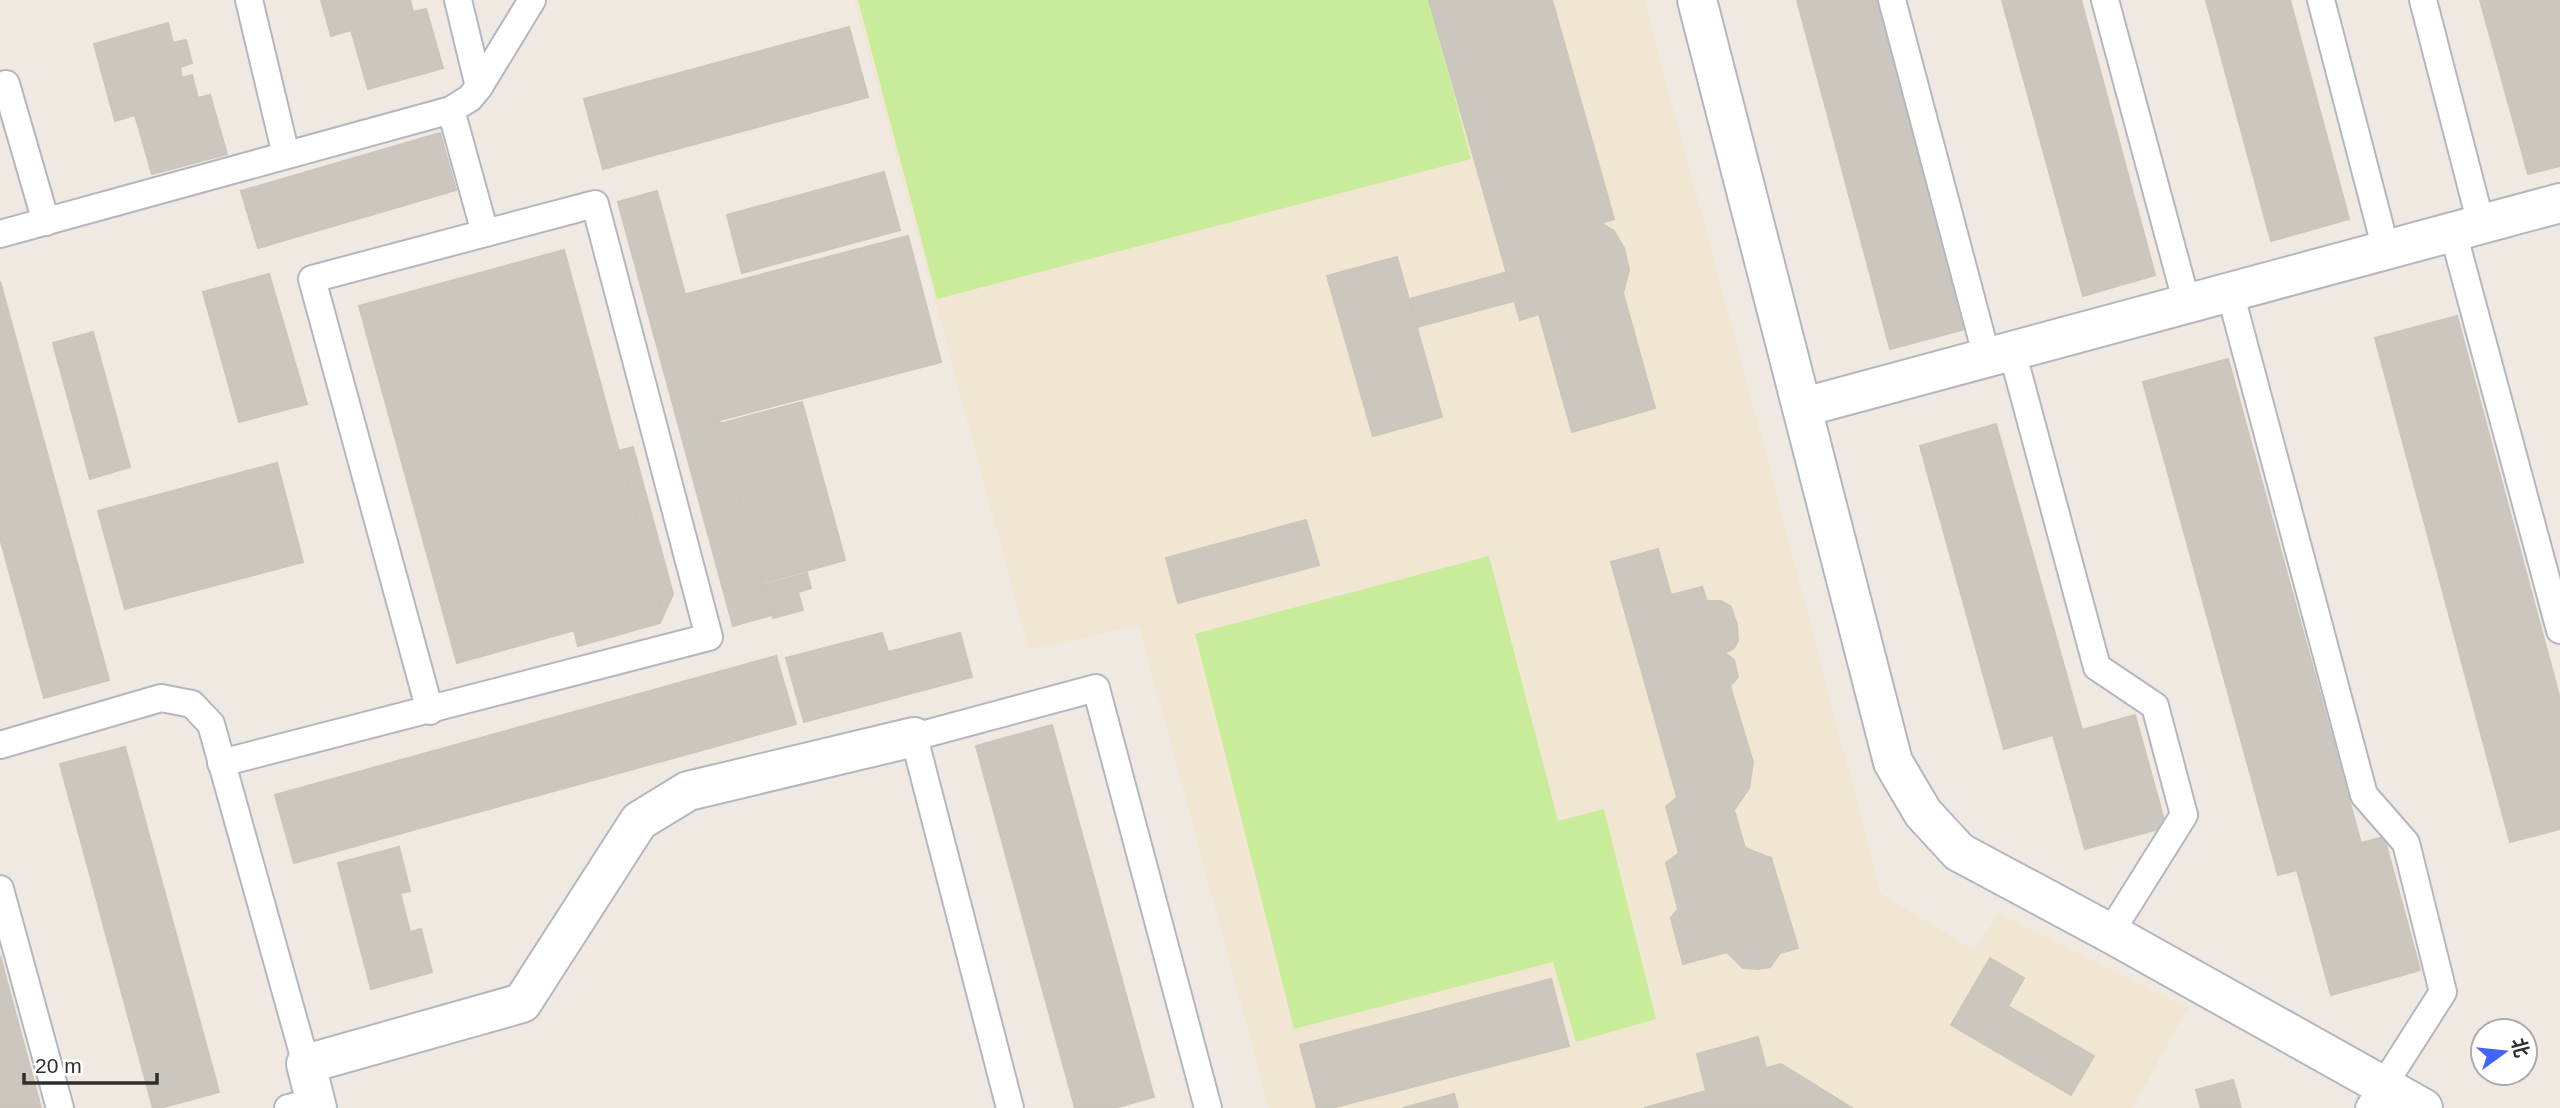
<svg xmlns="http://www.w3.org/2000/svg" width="2560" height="1108" font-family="Helvetica,'Noto Sans SC',sans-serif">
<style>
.education{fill:#f0e6d1}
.pitch{fill:#c9ec9a}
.building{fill:#cbc7bf;stroke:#cbc5ba;stroke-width:2}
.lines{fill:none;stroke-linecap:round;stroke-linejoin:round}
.lane-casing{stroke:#b4b7c1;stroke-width:30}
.street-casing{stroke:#b4b7c1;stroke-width:42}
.lane{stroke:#fff;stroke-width:26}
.street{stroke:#fff;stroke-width:38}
</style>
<rect width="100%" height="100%" fill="#efe9e1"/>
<!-- education -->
<polygon class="education" points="854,0 1644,0 1765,450 1881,894 1974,950 1999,913 2188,1008 2132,1108 1269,1108 1139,625 1029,650"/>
<!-- pitch -->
<g class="pitch">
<polygon points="858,0 1429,0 1471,159 937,299"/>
<polygon points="1489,556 1558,821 1604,809 1656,1019 1576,1042 1553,962 1294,1029 1195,634"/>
</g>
<!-- building -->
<g class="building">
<polygon points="321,0 410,0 413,12 426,9 443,68 368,89 351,30 331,36"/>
<polygon points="1429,0 1552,0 1614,219 1601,223 1614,231 1624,248 1629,270 1623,293 1655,408 1572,432 1539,314 1520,320"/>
<polygon points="1797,0 1881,0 1969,328 1890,349"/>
<polygon points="2002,0 2081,0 2155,275 2083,296"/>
<polygon points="2206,0 2290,0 2349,219 2271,241"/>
<polygon points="2480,0 2560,0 2560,166 2528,174"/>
<polygon points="168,23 173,43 186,40 192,63 180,67 182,78 192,75 198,98 210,95 227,154 152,174 135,115 115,121 94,44"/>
<polygon points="849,27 868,97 603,169 584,99"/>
<polygon points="440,133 456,190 258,248 241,191"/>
<polygon points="884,172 900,230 742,273 727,215"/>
<polygon points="657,191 772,615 733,626 618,202"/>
<polygon points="908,236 941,362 716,421 683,295"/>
<polygon points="564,250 661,606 457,663 359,306"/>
<polygon points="1397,257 1442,417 1373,436 1327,276"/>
<polygon points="1508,272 1517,300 1417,327 1410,299"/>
<polygon points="269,274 307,404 239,422 203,292"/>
<polygon points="0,281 109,680 44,698 0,538"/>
<polygon points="2457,316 2560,699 2560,829 2510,842 2375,338"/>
<polygon points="93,332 130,467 90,479 53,343"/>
<polygon points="2228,359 2361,843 2384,837 2420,970 2331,995 2297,870 2278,875 2143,382"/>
<polygon points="802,402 845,560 763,583 719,424"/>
<polygon points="1996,424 2082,730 2135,715 2166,827 2085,849 2053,735 2004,749 1920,446"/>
<polygon points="633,447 673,594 660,623 578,646 574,630 661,606 619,451"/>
<polygon points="277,463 303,562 125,609 98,511"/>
<polygon points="1306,520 1319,565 1178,603 1166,558"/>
<polygon points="1658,549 1671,595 1702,587 1707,601 1721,601 1731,607 1737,625 1738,640 1734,648 1725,653 1734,660 1738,677 1730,686 1753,762 1749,788 1734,810 1745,848 1771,858 1798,948 1780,953 1770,967 1759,969 1743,968 1727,952 1683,964 1671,918 1678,909 1666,863 1679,853 1666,807 1677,797 1611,562"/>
<polygon points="807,573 811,588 798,592 803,610 773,618 764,585"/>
<polygon points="882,633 888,652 960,633 972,677 804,722 786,658"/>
<polygon points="776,656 796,724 294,863 275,795"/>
<polygon points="1052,725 1154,1097 1114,1108 1075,1108 976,746"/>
<polygon points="125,747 219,1092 160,1108 153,1108 60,764"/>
<polygon points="399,847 410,891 400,893 410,932 421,929 432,972 371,989 338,863"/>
<polygon points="0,956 41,1108 0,1108"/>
<polygon points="1990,958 2024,978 2008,1006 2094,1056 2071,1095 1951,1025"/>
<polygon points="1551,979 1569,1046 1332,1108 1317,1108 1300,1045"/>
<polygon points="1758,1037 1766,1068 1781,1064 1852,1108 1644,1108 1706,1091 1697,1054"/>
<polygon points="2233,1080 2241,1108 2201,1108 2196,1090"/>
<polygon points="1454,1094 1458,1108 1403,1108"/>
</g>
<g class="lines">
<!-- lane casing -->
<g class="lane-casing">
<g id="lane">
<polyline points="249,0 286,155"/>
<polyline points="458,0 479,87"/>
<polyline points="1892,0 1987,358"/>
<polyline points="2105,0 2187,304"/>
<polyline points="2321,0 2386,250"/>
<polyline points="2423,0 2481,224"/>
<polyline points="6,84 46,222"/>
<polyline points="451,110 470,98 479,87 532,0"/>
<polyline points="2453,232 2560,630"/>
<polyline points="0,234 451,110 485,233"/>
<polyline points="2230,292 2364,795 2406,843 2443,992 2369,1108"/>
<polyline points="2012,351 2097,667 2155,706 2184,815 2110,933"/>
<polyline points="0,745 161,698 192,704 211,724 306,1064"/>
<polyline points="221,763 709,637 595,204 312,279 430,711"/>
<polyline points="0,889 60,1108"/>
<polyline points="288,1108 316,1101"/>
<polyline points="1010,1108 914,737 1096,688 1208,1108"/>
</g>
</g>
<!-- street casing -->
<g class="street-casing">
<g id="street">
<polyline points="1697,0 1893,762 1923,813 1959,852 2110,933 2423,1108"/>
<polyline points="1804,407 2560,203"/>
<polyline points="317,1108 306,1064 522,1003 639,821 688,791 914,737"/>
</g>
</g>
<!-- lane -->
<use href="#lane" class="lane"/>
<!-- street -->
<use href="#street" class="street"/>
</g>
<!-- north arrow -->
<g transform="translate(2504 1052) rotate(75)"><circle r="33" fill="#ffffff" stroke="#ababab" stroke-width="2"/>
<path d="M0-5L12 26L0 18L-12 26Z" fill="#4264fb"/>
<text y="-10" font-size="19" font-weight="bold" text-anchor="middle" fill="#2e2e2e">北</text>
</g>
<!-- scale -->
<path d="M24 1073v10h133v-10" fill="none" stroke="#2e2e2e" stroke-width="3.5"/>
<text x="35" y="1073" font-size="21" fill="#2e2e2e" stroke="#ffffff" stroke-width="5" paint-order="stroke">20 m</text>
</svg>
